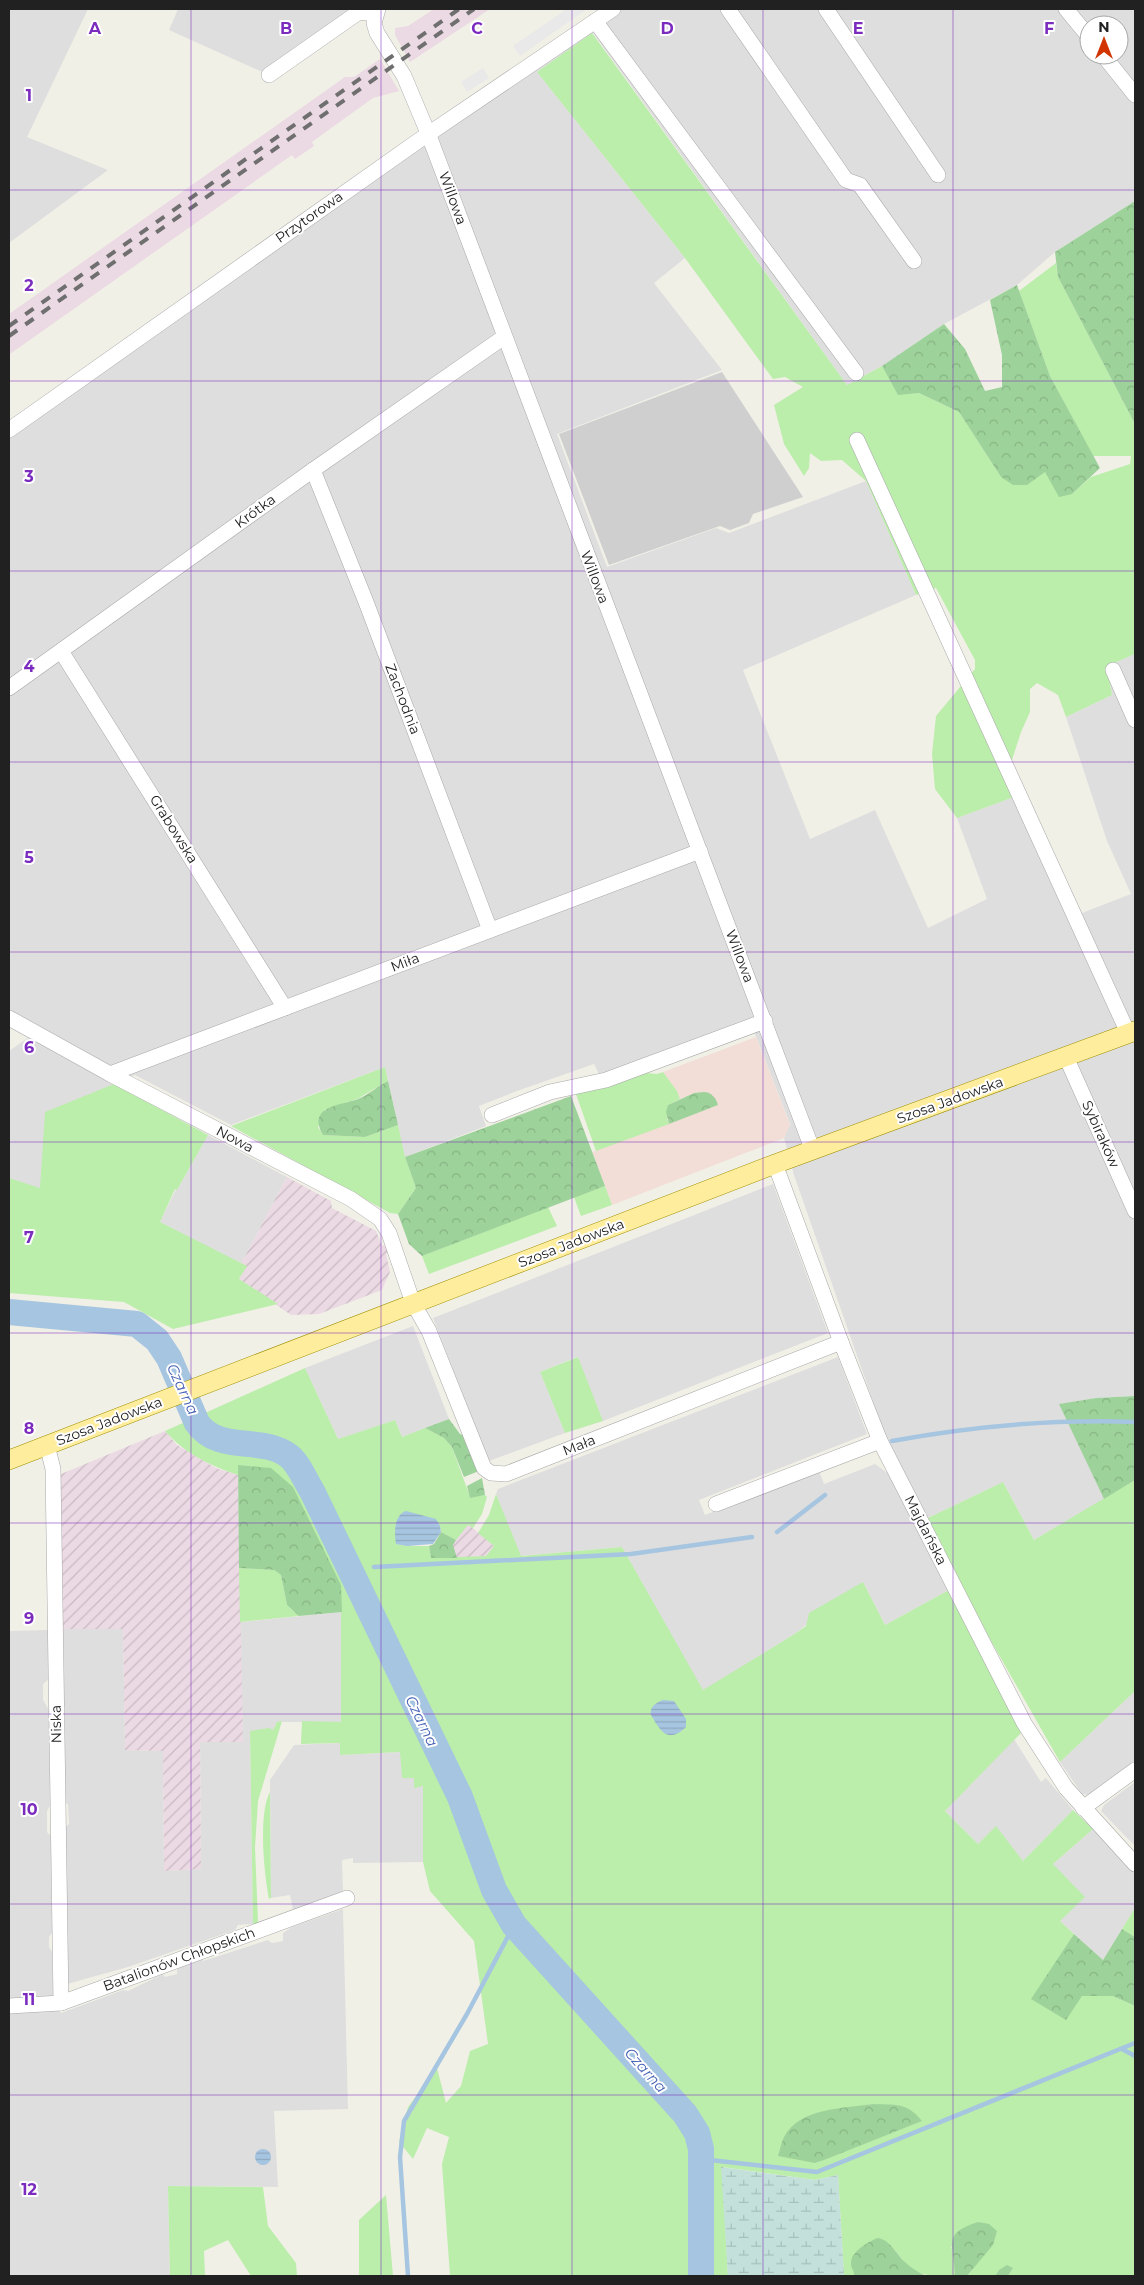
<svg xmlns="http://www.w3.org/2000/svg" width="1144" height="2285" font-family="Montserrat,sans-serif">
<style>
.residential{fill:#dfdede;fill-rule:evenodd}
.commercial{fill:#f2ded6}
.industrial{fill:url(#industrial-furrows)}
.religious{fill:#cfcfcf}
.railway{fill:#ebd9e3}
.grass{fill:#bbedab;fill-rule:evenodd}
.forest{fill:url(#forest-crowns)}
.wetland{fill:url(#wetland-marsh)}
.parking{fill:#e9e9e9}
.water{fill:url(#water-rules)}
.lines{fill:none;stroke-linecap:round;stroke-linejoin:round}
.stream{stroke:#a6c5e0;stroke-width:4.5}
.river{stroke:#a6c5e0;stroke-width:26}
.minor-casing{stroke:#a8a8a8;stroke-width:16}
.major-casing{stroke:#9d9000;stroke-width:20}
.minor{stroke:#fff;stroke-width:15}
.major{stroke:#ffed9e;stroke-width:19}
.rail{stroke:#6f6f6f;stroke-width:4;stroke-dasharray:10 10;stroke-linecap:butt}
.grid{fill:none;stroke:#7b2cbf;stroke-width:1;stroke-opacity:0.55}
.labels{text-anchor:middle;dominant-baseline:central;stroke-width:4;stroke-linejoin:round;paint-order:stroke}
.street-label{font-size:14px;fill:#212121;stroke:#fff}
.water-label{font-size:15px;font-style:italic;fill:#4863b6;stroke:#fff}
.grid-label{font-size:16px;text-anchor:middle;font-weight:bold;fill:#7b2cbf;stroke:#fff;stroke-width:4;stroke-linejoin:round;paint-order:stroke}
</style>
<defs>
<pattern id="industrial-furrows" width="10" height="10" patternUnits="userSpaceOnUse" patternTransform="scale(1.25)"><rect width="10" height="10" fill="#ebd9e3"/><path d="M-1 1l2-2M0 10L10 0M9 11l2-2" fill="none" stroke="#c9bac2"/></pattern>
<pattern id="forest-crowns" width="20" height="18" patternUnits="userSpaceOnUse" patternTransform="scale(1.25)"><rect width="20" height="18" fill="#9dd29a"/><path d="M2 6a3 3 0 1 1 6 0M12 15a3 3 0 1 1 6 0" fill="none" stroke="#87b484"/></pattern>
<pattern id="wetland-marsh" width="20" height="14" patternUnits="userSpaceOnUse" patternTransform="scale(1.25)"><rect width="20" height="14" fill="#c3e0da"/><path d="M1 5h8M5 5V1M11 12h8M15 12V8" fill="none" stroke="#a7c0bb"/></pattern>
<pattern id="water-rules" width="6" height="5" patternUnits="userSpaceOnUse" patternTransform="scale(1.25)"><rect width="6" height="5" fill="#a6c5e0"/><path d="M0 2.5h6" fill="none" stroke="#8fa9c0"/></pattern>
</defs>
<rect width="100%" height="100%" fill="#f1f0e7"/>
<!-- residential -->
<g class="residential">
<polygon points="9,9 88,9 27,137 108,170 9,243"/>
<polygon points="178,9 349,9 269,75 169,30"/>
<path d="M613,9h522v192l-80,51 -38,33 -73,39 -62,42 -35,19 -254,-352 -56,39 148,186 -31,25 68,87 -165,64 50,133 109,-39 13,5 137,-52 50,114 -173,75 67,169 65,-29 53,118 59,-29 -30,-81 68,-25 57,120 49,-19 -24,-53 -41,-124 46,-22 -5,-29 28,-12v742l-39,2 -36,6 44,95 -70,41 -31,-58 -75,36 -45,-88 -89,-255 -10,-37 6,-14 -40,-103 -109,40 -42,13 -5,-10 -77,27 -38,15 7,20 -81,31 -20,-90 -154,58 -96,-50 -21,9 -74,105 -31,-11v-127l26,-18 -26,-15v-588zM1089,25h30v30h-30z"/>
<polygon points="208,1135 287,1177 241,1264 160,1222 176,1189 177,1190"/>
<polygon points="773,1184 828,1333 603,1421 577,1357 540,1372 565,1433 489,1461 433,1318"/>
<polygon points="413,1326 449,1419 402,1437 395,1420 338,1439 305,1368"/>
<polygon points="838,1357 867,1434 699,1500 705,1515 819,1471 824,1484 875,1464 890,1475 949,1590 885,1625 863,1582 793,1635 703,1691 622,1547 520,1556 496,1494 498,1489"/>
<polygon points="342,1612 341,1722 277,1722 273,1730 250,1732 253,1924 238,1925 235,1930 128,1967 67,1984 63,1829 69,1824 68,1804 63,1802 61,1726 65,1719 65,1707 61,1702 61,1629 123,1629 125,1750 163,1751 164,1871 201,1869 200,1741 243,1741 240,1622"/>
<polygon points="49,1630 49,1679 43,1684 43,1700 49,1710 50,1806 47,1811 47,1832 51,1836 52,1933 49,1937 49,1947 52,1952 53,1993 61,2013 123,1990 128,1991 163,1974 165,1977 177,1974 177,1966 203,1958 203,1961 268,1940 272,1943 283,1941 283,1933 292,1927 343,1909 348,2109 274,2111 278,2187 168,2186 170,2276 9,2276 9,1631"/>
<polygon points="1135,1691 1135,1762 1089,1795 1082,1794 1060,1762"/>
<polygon points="1014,1739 1041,1782 1046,1778 1073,1810 1023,1861 996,1827 978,1844 945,1811"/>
<polygon points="340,1743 341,1755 401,1752 402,1778 414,1778 423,1785 423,1862 353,1863 353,1858 342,1860 343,1892 293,1910 290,1895 271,1898 270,1780 294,1745"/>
<polygon points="1135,1782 1135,1846 1101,1811 1104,1805"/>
<polygon points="1093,1829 1135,1871 1135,1908 1103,1960 1060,1921 1053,1864"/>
</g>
<!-- commercial -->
<polygon class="commercial" points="756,1037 790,1125 784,1138 612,1205 592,1152 718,1105 694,1093 680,1099 677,1091 663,1072"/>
<!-- industrial -->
<g class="industrial">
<polygon points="287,1177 331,1201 332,1208 376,1231 382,1246 387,1245 389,1252 386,1254 390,1272 382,1290 319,1314 291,1315 239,1279 246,1266 241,1264"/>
<polygon points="165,1431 177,1445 216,1468 238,1475 243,1742 200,1742 201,1869 164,1871 163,1751 125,1750 123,1629 62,1629 61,1474"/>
<polygon points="468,1524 494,1546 486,1556 457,1558 452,1545"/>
</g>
<!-- religious -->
<polygon class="religious" points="722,372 803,497 753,514 749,523 730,530 720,526 609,565 559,434"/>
<!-- railway -->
<g class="railway">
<polygon points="434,9 490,9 410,62 395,35 395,28 408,26"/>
<polygon points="380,59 399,91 373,98 312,142 314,146 295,159 292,155 10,354 9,314 345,77 354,77"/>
</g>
<!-- grass -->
<g class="grass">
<polygon points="592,33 847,385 882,366 898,394 919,393 959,412 1001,477 1045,472 1072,494 1091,477 1130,464 1131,456 1093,456 1050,376 1019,291 1056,263 1058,277 1135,424 1135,654 1107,666 1112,695 1066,717 1058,695 1037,683 1030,689 1030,712 1021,732 1011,763 1025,793 957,818 935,789 932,754 936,716 975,669 975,660 936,588 916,595 866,481 842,460 821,461 810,453 809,468 804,476 784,444 774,405 803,387 785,377 773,379 685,258 537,72"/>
<polygon points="385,1067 388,1081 357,1099 324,1110 318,1127 323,1135 365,1137 398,1125 405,1157 416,1188 398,1214 390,1213 231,1126"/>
<polygon points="636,1072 657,1074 663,1072 677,1091 680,1099 668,1105 667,1119 669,1124 596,1151 576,1094"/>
<polygon points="114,1084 208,1135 177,1190 175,1189 160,1222 247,1266 239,1279 278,1304 173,1329 124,1302 9,1293 9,1178 40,1188 45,1112"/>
<polygon points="605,1186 612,1205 581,1216 574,1197"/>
<polygon points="548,1207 557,1226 429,1274 422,1256"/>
<polygon points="578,1357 603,1421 565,1433 540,1372"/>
<path d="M305,1368l33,71 57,-19 7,17 23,-9 19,10 8,9 18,50 15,-2 2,2 -5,17 -9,14 -5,-3 -12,15 -15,-8 -1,-6 -43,-6v24l10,2h22l2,12 55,-2 8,-10 -16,-13 11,-18 7,-21 25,62 101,-9 81,143 90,-55 13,-9 3,-13 54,-31 22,43 64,-35 72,143 -76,78 33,33 18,-18 27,35 50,-51 20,19 -40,35 32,33 -25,24 14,13 -42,65 70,-4 11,1 22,10v270h-127l5,-8 -14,2 -4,6h-28l6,-7 -22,-23 4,15v15c-33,0 -40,1 -61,-27l-39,24 -1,3h-10l-6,-101 -23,5 -93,-13 6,109h-278l-8,-112 7,-27 -22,-9 -14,31 -14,-17 9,-35 29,-39 9,35 15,-17 9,-35 18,-7 -14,-103 -44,-50 -7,-29v-76l-9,2v-10h-12l-2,-26 -60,3v-12l-39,1 1,-23 39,1v-137l-103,-120v10c-27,-9 -54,-22 -73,-44zM873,2104l48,17 -106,42 31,-54z"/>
<polygon points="1135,1480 1135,1691 1060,1762 987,1634 928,1518 1003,1482 1034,1540"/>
<polygon points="239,1568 274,1570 281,1575 287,1605 299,1616 240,1622"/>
<polygon points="282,1721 258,1801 255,1847 258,1922 258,1925 253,1927 250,1731 269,1728 273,1730 277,1722"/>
<path d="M270,1792l1,106 -2,1c-5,-24 -11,-86 1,-107z"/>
<polygon points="1135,1908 1135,1937 1122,1929"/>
<polygon points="168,2186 263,2187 268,2226 296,2263 297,2276 251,2276 228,2240 204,2251 205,2276 170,2276"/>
<polygon points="386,2195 393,2276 359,2276 359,2220"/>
</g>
<!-- forest -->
<g class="forest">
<polygon points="1135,201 1135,424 1058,277 1055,252"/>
<polygon points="1017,285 1050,376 1100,468 1072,494 1059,497 1045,472 1027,485 1013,485 1001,477 959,412 919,393 898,395 882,366 944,324 965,349 985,391 1002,387 1002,355 990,300"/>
<path d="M388,1081l10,44 -33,12 -42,-2c-16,-29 16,-29 35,-36 10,-4 20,-13 30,-18z"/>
<path d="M704,1092c7,0 12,6 14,13l-49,19 -3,-12 2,-7 26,-12z"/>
<polygon points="571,1096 605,1186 422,1256 409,1244 398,1214 416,1188 405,1157"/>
<polygon points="1135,1396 1135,1480 1104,1499 1059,1404 1096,1398"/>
<polygon points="449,1419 460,1434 463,1435 479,1471 464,1477 452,1447 444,1438 425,1428"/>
<polygon points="238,1465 271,1468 293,1487 341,1585 342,1612 299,1616 287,1605 281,1575 274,1570 239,1568"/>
<polygon points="482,1478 485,1495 470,1498 467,1486"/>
<polygon points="441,1532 456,1540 453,1545 457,1558 431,1558 429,1546 434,1544"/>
<polygon points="1122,1929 1135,1937 1135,2006 1113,1996 1082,1996 1066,2020 1031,1999 1074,1934 1103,1960"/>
<path d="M873,2104c22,1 34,-2 49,17l-98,39 -9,3 -37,-7c2,-6 3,-13 6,-19 16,-30 59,-28 89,-33z"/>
<path d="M978,2222l11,2 8,7 -4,14 -26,31h-12c0,-30 -15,-42 23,-54z"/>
<path d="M877,2238c13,1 19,16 28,24 6,6 13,10 21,14h-72c1,-5 -3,-7 -3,-12 0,-13 16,-21 26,-26z"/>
<polygon points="1007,2265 1013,2268 1008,2276 995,2276 999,2270"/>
</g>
<!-- wetland -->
<polygon class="wetland" points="721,2167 815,2180 838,2175 844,2276 728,2276"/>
<!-- parking -->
<g class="parking">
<polygon points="567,9 587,9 520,56 513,46"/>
<polygon points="483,68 489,78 467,92 461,82"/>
</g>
<!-- water -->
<g class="water">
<path d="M406,1511l30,8 4,7 1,6 -8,12 -26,2 -11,-2c-2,-11 -2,-29 10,-33z"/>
<path d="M663,1700l11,1 12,18v8c-18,17 -25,5 -35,-12 -2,-8 6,-13 12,-15z"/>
<circle cx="263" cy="2157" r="8"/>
</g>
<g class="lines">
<!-- stream -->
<g class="stream">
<path d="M892,1441c81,-15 161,-22 243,-19"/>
<polyline points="777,1532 825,1495"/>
<polyline points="374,1567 631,1554 752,1537"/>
<polyline points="349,1568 360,1567"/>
<polyline points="1122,2049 1135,2056"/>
<polyline points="701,2159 817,2172 1135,2043"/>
<polyline points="408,2276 400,2157 404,2121 467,2014 514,1925"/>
</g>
<!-- river -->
<path class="river" d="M9,1312l128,12 20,16 12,18 28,65c22,31 64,12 92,33 10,8 16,24 23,35l148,306 34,93 20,35 171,189 12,19 4,16v127"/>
<!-- minor casing -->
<g class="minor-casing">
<g id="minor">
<polyline points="378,9 374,23 377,33 404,76 428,133 813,1151"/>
<polyline points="728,9 846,180 860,185 914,261"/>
<polyline points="826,9 938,175"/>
<polyline points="1066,9 1089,37"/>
<polyline points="595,21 856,373"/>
<polyline points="1103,55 1135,95"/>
<polyline points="269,75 359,12 375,14"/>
<polyline points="9,430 418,141 613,9"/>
<polyline points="857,440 1128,1033"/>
<polyline points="313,470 366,602 490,930"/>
<polyline points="61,651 285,1008"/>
<polyline points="1113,670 1135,720"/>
<polyline points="9,688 313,470 504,337"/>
<polyline points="9,1018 110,1074 351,1199 380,1219 389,1233 413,1303 429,1331 484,1468 491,1473 506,1474 841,1342"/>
<polyline points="1066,1057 1135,1211"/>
<polyline points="110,1074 700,851"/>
<polyline points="492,1115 550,1092 606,1080 765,1021"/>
<polyline points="775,1164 841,1342 880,1441 1024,1723 1066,1788 1135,1864"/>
<polyline points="47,1445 53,1469 61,2003"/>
<polyline points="716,1504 880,1441"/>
<polyline points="1083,1808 1135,1770"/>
<polyline points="9,2006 61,2003 347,1898"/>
</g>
</g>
<!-- major casing -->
<g class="major-casing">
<polyline id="major" points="9,1460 775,1164 1135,1031"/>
</g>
<!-- minor -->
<use href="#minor" class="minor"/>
<!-- major -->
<use href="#major" class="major"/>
<!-- rail -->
<g class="rail">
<polyline points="9,326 459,9"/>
<polyline points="9,336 474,9"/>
</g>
</g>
<!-- grid -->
<path class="grid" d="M191,9v2267M381,9v2267M572,9v2267M763,9v2267M953,9v2267M9,190h1126M9,381h1126M9,571h1126M9,762h1126M9,952h1126M9,1142h1126M9,1333h1126M9,1523h1126M9,1714h1126M9,1904h1126M9,2095h1126"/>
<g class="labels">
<!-- street labels -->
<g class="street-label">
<text transform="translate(453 198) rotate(70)">Willowa</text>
<text transform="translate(309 217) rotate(-35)">Przytorowa</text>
<text transform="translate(255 511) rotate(-36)">Krótka</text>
<text transform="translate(595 577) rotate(69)">Willowa</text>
<text transform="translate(403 699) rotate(69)">Zachodnia</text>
<text transform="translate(174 829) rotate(58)">Grabowska</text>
<text transform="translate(740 956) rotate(69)">Willowa</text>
<text transform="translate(405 962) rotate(-21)">Miła</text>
<text transform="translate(950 1100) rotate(-20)">Szosa Jadowska</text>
<text transform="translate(1101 1134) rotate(66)">Sybiraków</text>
<text transform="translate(235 1139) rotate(28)">Nowa</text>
<text transform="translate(571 1243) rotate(-21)">Szosa Jadowska</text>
<text transform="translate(109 1421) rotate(-21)">Szosa Jadowska</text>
<text transform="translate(579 1445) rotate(-21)">Mała</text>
<text transform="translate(926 1530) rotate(63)">Majdańska</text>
<text transform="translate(56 1724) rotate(-91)">Niska</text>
<text transform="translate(179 1959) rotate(-20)">Batalionów Chłopskich</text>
</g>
<!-- water labels -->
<g class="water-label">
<text transform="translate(183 1389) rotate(65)">Czarna</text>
<text transform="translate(422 1721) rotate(64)">Czarna</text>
<text transform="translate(646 2070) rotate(48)">Czarna</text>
</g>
</g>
<g class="grid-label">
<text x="95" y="34">A</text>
<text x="286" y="34">B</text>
<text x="477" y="34">C</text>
<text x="667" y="34">D</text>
<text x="858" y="34">E</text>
<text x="1049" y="34">F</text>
<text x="29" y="101">1</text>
<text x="29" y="291">2</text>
<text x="29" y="482">3</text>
<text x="29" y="672">4</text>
<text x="29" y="863">5</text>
<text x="29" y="1053">6</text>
<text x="29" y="1243">7</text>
<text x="29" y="1434">8</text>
<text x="29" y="1624">9</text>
<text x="29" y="1815">10</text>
<text x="29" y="2005">11</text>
<text x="29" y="2195">12</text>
</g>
<!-- border -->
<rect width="1144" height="2285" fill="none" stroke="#212121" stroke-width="20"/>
<!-- north arrow -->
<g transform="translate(1104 40)"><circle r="24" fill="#ffffff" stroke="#a6a6a6"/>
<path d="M0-4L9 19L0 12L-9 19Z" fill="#d13400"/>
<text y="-8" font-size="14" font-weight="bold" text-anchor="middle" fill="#212121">N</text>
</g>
</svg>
